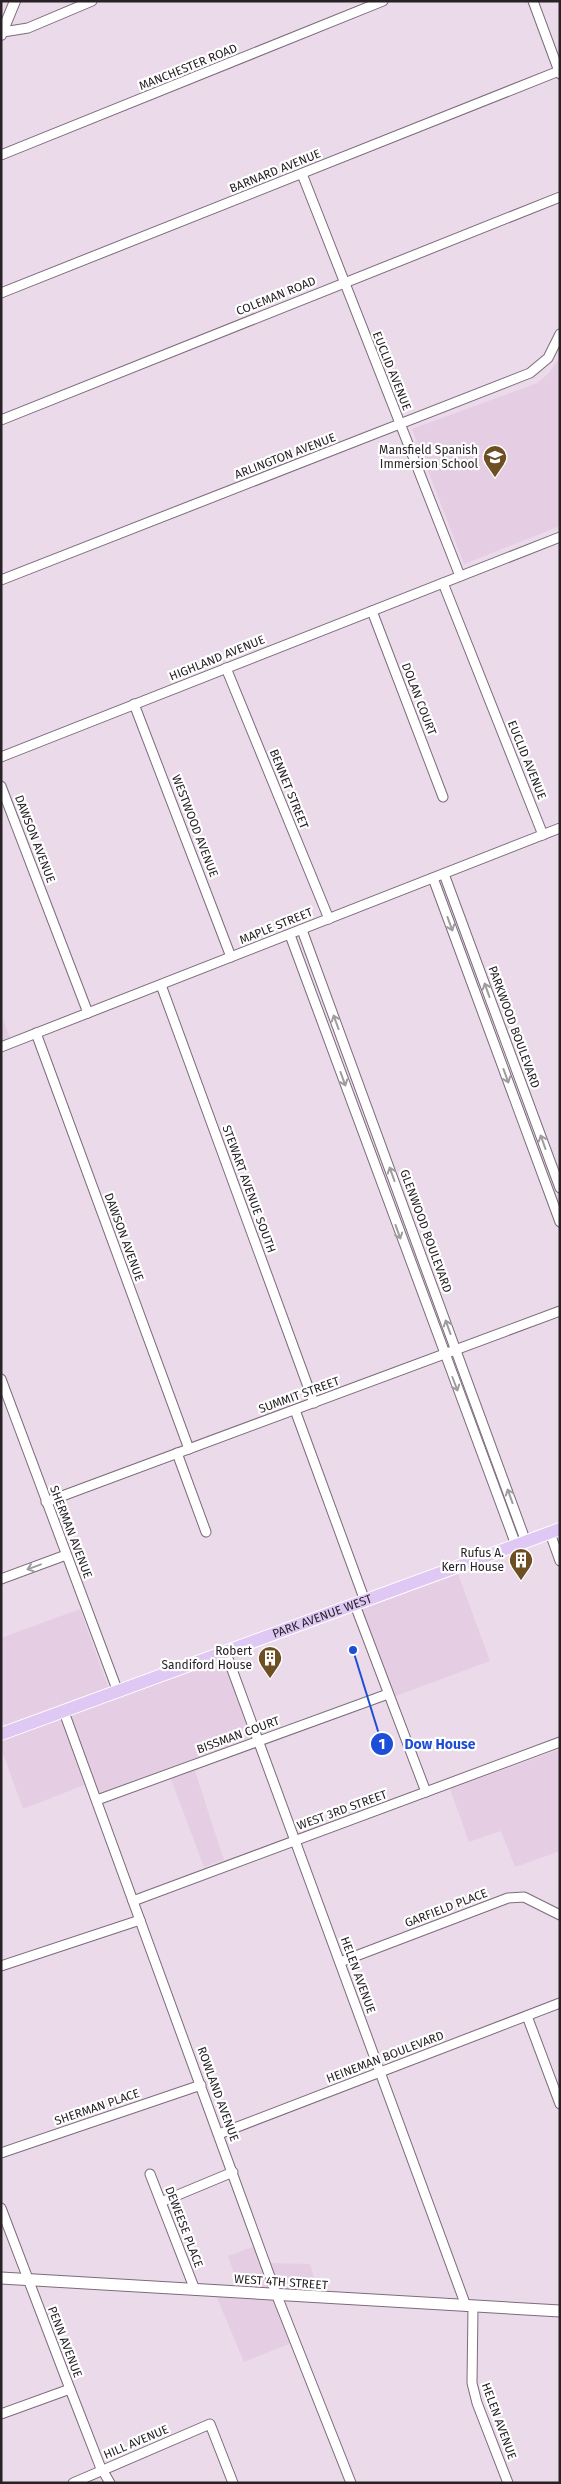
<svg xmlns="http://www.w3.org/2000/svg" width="561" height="2484" font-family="'Fira Sans',sans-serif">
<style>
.built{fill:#e5cee3}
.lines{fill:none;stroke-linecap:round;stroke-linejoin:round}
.minor-casing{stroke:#7c6c7a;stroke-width:11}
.tertiary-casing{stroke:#7c6c7a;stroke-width:12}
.secondary-casing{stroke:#7c6c7a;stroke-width:13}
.primary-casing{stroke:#fff;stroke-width:14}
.minor{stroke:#fff;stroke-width:9}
.tertiary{stroke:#fff;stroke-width:10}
.secondary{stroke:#fff;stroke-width:11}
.primary{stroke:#e0c8f4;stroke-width:12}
.oneway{stroke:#9e9c9e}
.labels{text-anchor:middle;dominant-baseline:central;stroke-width:4.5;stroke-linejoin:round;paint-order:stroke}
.street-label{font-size:12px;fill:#282227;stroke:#fff}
.poi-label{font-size:12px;fill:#282227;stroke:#fff;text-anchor:end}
.leader{fill:none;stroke:#1d4ed8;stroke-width:2}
.callout-dot{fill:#1d4ed8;stroke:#fff;stroke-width:2}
.mark-label{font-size:15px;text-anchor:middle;font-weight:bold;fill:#fff}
.callout-label{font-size:14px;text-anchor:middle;font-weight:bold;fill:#1d4ed8;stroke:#fff;stroke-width:4.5;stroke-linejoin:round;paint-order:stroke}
</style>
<rect width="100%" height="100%" fill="#ebdaea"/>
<!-- built -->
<g class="built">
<polygon points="560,357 560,526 464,564 412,429 537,383 549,373"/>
<polygon points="1,1014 10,1038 1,1041"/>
<polygon points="454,1563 490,1661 393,1697 357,1598"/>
<polygon points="80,1609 109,1689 229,1643 261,1736 192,1762 224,1860 204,1867 168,1771 93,1798 87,1784 23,1809 1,1748 1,1734 7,1731 1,1715 1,1638"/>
<polygon points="560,1749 560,1851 515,1867 501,1831 469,1842 450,1789"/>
<polygon points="260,2244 267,2263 310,2264 320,2298 278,2296 296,2341 244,2362 212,2286 239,2288 228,2256"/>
</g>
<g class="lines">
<!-- minor casing -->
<g class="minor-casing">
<g id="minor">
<polyline points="533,1 560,74"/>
<polyline points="3,32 28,28 92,1"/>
<polyline points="1,155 383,1"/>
<polyline points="302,174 460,576"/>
<polyline points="1,293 559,71"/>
<polyline points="1,420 560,197"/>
<polyline points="1,580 530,373 548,358 560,334"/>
<polyline points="443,583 543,835"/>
<polyline points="372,611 443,797"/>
<polyline points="226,668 329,919"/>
<polyline points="134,704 231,957"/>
<polyline points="1,757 560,537"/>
<polyline points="1,786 88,1013"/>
<polyline points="444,874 560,1188"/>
<polyline points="433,878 560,1222"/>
<polyline points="302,930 526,1542"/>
<polyline points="290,935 516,1545"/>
<polyline points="161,985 314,1403"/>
<polyline points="36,1033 189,1449"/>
<polyline points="1,1047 560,828"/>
<polyline points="1,1379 118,1692"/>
<polyline points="295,1410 365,1601"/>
<polyline points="177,1453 206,1532"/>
<polyline points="46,1502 560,1311"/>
<polyline points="550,1533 560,1561"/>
<polyline points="1,1579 66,1555"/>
<polyline points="355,1605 426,1792"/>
<polyline points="226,1653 466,2306"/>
<polyline points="64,1712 277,2296 351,2483"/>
<polyline points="97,1800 388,1694"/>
<polyline points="133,1901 560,1742"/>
<polyline points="340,1962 508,1898 524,1897 560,1915"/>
<polyline points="1,1966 140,1920"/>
<polyline points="527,2016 560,2104"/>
<polyline points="219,2134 560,2003"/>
<polyline points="1,2153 201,2085"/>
<polyline points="150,2174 195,2290"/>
<polyline points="161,2202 233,2172"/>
<polyline points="1,2208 70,2389 100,2466 110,2483"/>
<polyline points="473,2307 472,2383 477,2403 508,2483"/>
<polyline points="1,2414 70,2389"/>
<polyline points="73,2483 210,2424 233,2483"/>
</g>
</g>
<!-- tertiary casing -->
<g class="tertiary-casing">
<polyline id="tertiary" points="1,35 15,1"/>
</g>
<!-- secondary casing -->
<g class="secondary-casing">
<polyline id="secondary" points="1,2278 560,2311"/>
</g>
<!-- primary casing -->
<g class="primary-casing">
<g id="primary">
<path id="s1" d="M1,1734l559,-205"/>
</g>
</g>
<!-- minor -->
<use href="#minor" class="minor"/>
<!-- tertiary -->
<use href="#tertiary" class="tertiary"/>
<!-- secondary -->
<use href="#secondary" class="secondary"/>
<!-- primary -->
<use href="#primary" class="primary"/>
</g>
<!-- one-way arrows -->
<defs><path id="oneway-shaft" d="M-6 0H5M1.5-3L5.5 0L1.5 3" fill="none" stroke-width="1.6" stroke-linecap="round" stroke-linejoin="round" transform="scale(1.25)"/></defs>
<g class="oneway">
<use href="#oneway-shaft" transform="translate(450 924) rotate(70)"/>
<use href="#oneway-shaft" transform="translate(487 990) rotate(-110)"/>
<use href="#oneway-shaft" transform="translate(336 1022) rotate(-110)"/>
<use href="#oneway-shaft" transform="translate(506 1076) rotate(70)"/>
<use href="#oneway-shaft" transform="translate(343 1079) rotate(70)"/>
<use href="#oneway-shaft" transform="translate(543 1142) rotate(-110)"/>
<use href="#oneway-shaft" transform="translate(392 1174) rotate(-110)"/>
<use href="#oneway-shaft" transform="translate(398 1232) rotate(70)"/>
<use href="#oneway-shaft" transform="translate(448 1327) rotate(-110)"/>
<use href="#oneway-shaft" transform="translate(455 1384) rotate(69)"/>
<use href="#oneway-shaft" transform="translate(510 1496) rotate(-110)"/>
<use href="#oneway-shaft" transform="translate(34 1567) rotate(160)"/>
</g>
<!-- icons -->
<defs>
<g id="school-pin" transform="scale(1.25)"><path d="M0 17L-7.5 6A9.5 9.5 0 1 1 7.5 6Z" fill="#6e4f24" stroke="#fff"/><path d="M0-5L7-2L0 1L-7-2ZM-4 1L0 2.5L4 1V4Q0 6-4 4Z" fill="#fff"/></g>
<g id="building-pin" transform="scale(1.25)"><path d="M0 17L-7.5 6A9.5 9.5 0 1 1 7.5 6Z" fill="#6e4f24" stroke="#fff"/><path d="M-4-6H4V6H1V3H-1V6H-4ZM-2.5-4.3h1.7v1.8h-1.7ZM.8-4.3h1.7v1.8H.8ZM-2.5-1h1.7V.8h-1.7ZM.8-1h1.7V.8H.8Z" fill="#fff"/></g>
</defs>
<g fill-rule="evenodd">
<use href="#school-pin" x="495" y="457"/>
<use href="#building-pin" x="521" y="1560"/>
<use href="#building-pin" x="270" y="1658"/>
</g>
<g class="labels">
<!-- street labels -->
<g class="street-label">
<text transform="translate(188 67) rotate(-22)">MANCHESTER ROAD</text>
<text transform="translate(275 171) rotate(-22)">BARNARD AVENUE</text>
<text transform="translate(276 296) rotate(-22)">COLEMAN ROAD</text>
<text transform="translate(392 371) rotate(68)">EUCLID AVENUE</text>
<text transform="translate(285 456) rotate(-21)">ARLINGTON AVENUE</text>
<text transform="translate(217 658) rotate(-22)">HIGHLAND AVENUE</text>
<text transform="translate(419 699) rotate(69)">DOLAN COURT</text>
<text transform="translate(527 760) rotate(68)">EUCLID AVENUE</text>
<text transform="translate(289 789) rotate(68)">BENNET STREET</text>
<text transform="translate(195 826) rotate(69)">WESTWOOD AVENUE</text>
<text transform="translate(35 839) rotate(69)">DAWSON AVENUE</text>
<text transform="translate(276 926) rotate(-22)">MAPLE STREET</text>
<text transform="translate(514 1027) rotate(70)">PARKWOOD BOULEVARD</text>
<text transform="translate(249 1189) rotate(70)">STEWART AVENUE SOUTH</text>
<text transform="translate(426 1231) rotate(70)">GLENWOOD BOULEVARD</text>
<text transform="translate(124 1237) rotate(70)">DAWSON AVENUE</text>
<text transform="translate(299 1395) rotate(-20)">SUMMIT STREET</text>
<text transform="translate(71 1532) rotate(69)">SHERMAN AVENUE</text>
<text stroke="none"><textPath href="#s1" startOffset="342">PARK AVENUE WEST</textPath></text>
<text transform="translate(238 1735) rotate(-20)">BISSMAN COURT</text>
<text transform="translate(342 1810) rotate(-20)">WEST 3RD STREET</text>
<text transform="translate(446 1908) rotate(-21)">GARFIELD PLACE</text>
<text transform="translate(358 1975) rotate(70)">HELEN AVENUE</text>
<text transform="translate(385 2057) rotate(-21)">HEINEMAN BOULEVARD</text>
<text transform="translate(218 2094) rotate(70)">ROWLAND AVENUE</text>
<text transform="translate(97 2107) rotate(-19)">SHERMAN PLACE</text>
<text transform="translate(184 2227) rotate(69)">DEWEESE PLACE</text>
<text transform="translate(281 2282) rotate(4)">WEST 4TH STREET</text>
<text transform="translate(65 2342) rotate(69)">PENN AVENUE</text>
<text transform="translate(499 2421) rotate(70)">HELEN AVENUE</text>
<text transform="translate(136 2442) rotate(-23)">HILL AVENUE</text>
</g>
<!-- poi labels -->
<g class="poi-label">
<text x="478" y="450">Mansfield Spanish<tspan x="478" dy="14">Immersion School</tspan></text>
<text x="504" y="1553">Rufus A.<tspan x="504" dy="14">Kern House</tspan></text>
<text x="252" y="1651">Robert<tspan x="252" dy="14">Sandiford House</tspan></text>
</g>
</g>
<!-- callouts -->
<path class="leader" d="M353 1650L382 1744"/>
<g class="callout-dot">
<circle cx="353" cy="1650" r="5"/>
<circle cx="382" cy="1744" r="12"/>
</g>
<g class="mark-label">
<text x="382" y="1749">1</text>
</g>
<g class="callout-label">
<text x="440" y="1749">Dow House</text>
</g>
<!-- border -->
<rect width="561" height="2484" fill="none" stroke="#282227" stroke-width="5"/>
</svg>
